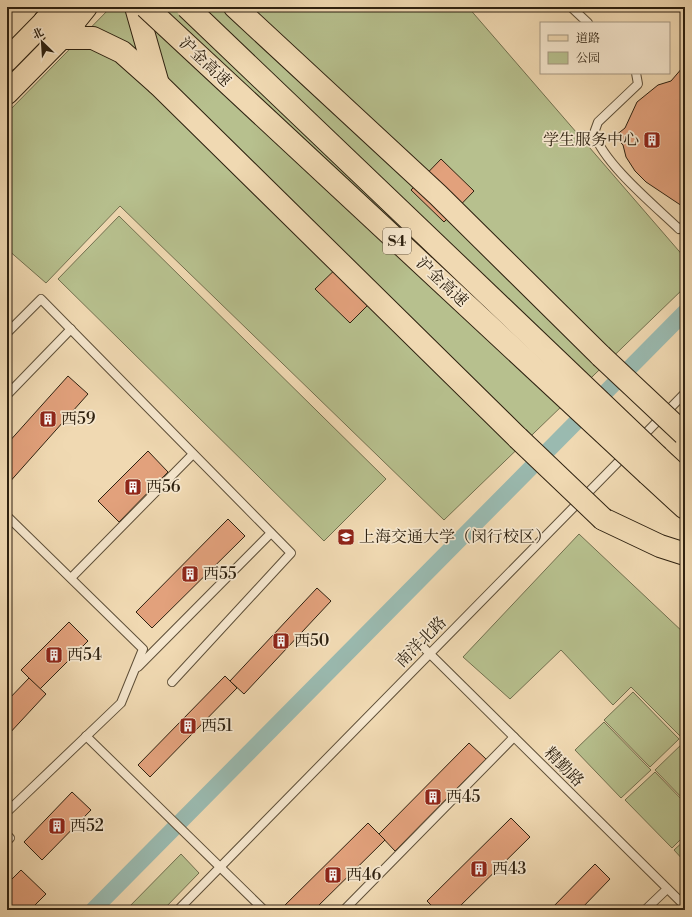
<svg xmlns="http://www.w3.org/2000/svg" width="692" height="917" font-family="'Libre Bodoni','Noto Serif SC',serif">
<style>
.green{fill:#b7c08e;stroke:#72704f}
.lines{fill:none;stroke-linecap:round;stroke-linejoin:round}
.canal{stroke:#9abab0;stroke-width:16}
.building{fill:#e2a17c;stroke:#2e2110}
.service-casing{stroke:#5e4f38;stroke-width:10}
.primary-casing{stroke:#2e2110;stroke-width:24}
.motorway-casing{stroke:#2e2110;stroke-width:24}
.service{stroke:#f5e6cd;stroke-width:8}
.primary{stroke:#f0d9b2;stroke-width:22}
.motorway{stroke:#f0d9b2;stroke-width:22}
.motorway-bridge-casing{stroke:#2e2110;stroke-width:24;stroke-linecap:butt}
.motorway-bridge{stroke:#f0d9b2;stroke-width:22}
.labels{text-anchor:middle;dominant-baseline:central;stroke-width:3.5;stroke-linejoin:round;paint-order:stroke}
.shield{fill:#f5e6cd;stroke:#6a5c49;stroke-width:1}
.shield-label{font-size:15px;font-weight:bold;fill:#2e2110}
.street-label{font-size:16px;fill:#2e2110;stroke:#f5e6cd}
.poi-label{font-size:16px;fill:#2e2110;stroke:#f5e6cd;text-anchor:start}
</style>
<rect width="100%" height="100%" fill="#f0d9b2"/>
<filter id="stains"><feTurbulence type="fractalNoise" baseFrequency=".005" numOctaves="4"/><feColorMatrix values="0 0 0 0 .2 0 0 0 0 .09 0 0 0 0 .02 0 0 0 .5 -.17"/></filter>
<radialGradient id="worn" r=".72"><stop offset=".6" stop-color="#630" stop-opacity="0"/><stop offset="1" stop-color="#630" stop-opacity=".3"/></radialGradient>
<!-- green -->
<g class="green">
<polygon points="111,7 468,7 685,258 685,287 444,520 120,206 46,283 7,249 7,113"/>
<polygon points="119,216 386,479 324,541 58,279"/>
<polygon points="579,534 685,634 685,741 631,687 613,705 561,650 510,699 463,657"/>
<polygon points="633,692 679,739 650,767 604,720"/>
<polygon points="604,722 651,770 621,798 575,750"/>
<polygon points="684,742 685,742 685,801 655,770"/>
<polygon points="655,772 685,803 685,835 672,848 625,800"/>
<polygon points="685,840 685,862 674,850"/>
<polygon points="181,854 199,873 163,910 126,910"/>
</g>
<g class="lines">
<!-- canal -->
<polyline class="canal" points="93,910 685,312"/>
</g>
<!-- building -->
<g class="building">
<polygon points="683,67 685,69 685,208 646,182 635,171 626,157 623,145 615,136 625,128 637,102 658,85 671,81"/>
<polygon points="441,159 474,191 444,222 411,190"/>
<polygon points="346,259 380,293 350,323 315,289"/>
<polygon points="68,376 88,394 7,485 7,444"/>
<polygon points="148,451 168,472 119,522 98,501"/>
<polygon points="228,519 245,536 152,628 136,612"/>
<polygon points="317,588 331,601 244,694 230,681"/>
<polygon points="69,622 88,641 40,689 21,670"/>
<polygon points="225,676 237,688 150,777 138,765"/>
<polygon points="29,678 46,694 7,736 7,701"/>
<polygon points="469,743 486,759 395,851 379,834"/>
<polygon points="72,792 91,810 42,860 24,842"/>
<polygon points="511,818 530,837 456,910 436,910 427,901"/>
<polygon points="368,823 385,840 314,910 280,910"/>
<polygon points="595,864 610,879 580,910 550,910"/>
<polygon points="21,870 46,894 30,910 7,910 7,884"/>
</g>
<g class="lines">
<!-- service casing -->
<g class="service-casing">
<g id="service">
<polyline points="571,7 588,23"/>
<path d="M636,73l2,11 -40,38 -4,11c10,31 60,72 85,96l6,-4"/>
<polyline points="7,333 41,299 291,553 172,682"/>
<polyline points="7,395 71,329"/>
<polyline points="641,438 685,393"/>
<polyline points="7,516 143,649 121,703 7,812"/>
<polyline points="71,578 193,454"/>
<polyline points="423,647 685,906"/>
<polyline points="138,667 271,533"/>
<polyline points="86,736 264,910"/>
<polyline points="7,835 10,838 7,841"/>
<polyline points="178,910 626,454"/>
<polyline points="344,910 514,737"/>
<polyline points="645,910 667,889"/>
</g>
</g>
<!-- primary casing -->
<g class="primary-casing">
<g id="primary">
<polyline points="7,60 58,8"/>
<polyline points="7,93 74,25"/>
</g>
</g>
<!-- motorway casing -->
<g class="motorway-casing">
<g id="motorway">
<polyline points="136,7 158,84"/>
<polyline points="235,7 438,195 601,356"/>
<polyline points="45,21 61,38 93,38 122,52 158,84 518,438"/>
<polyline points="45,21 64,7"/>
<polyline points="61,38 86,7"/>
<polyline points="658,457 685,482"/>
<polyline points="648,474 685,508"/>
<polyline points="603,519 660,546 685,554"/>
</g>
</g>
<!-- service -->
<use href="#service" class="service"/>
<!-- primary -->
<use href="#primary" class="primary"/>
<!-- motorway -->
<use href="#motorway" class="motorway"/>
<!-- motorway-bridge casing -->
<g class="motorway-bridge-casing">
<g id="motorway-bridge">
<polyline points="146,7 648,474"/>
<polyline points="187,7 658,457"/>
<polyline points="601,356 684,434"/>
<polyline points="518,438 603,519"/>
</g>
</g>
<!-- motorway-bridge -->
<use href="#motorway-bridge" class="motorway-bridge"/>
</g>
<!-- icons -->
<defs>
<g id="building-square" transform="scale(0.9)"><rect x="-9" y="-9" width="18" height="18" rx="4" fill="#8f2418" stroke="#f5e6cd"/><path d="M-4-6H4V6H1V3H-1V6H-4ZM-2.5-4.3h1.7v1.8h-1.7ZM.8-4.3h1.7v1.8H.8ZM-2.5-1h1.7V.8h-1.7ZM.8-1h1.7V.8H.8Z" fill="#fff"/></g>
<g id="university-square" transform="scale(0.9)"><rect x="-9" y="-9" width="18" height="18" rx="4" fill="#8f2418" stroke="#f5e6cd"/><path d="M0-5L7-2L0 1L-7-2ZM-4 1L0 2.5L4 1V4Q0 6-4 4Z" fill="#fff"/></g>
</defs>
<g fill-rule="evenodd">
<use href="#building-square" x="652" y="140"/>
<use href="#building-square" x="48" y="419"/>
<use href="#building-square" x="133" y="487"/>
<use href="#university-square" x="346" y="537"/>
<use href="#building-square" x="190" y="574"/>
<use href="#building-square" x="281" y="641"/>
<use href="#building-square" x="54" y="655"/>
<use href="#building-square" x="188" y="726"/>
<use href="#building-square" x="433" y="797"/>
<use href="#building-square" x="57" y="826"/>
<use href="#building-square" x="479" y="869"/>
<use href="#building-square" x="333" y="875"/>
</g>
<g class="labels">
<!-- shield labels -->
<rect class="shield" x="383" y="228" width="28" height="26" rx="3"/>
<g class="shield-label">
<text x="397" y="241">S4</text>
</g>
<!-- street labels -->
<g class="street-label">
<text transform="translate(205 62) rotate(43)">沪金高速</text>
<text transform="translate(442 282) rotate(43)">沪金高速</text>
<text transform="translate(421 642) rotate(-45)">南洋北路</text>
<text transform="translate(564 767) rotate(45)">精勤路</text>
</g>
<!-- poi labels -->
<g class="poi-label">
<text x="639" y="140" text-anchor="end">学生服务中心</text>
<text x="61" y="419">西59</text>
<text x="146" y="487">西56</text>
<text x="359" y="537">上海交通大学（闵行校区）</text>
<text x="203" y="574">西55</text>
<text x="294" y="641">西50</text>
<text x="67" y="655">西54</text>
<text x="201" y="726">西51</text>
<text x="446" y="797">西45</text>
<text x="70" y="826">西52</text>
<text x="492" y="869">西43</text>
<text x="346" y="875">西46</text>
</g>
</g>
<!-- margin -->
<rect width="692" height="917" fill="none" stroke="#f0d9b2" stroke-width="24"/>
<rect x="8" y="8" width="676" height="901" fill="none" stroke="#2e2110" stroke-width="2"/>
<rect x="12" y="12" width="668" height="893" fill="none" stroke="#2e2110"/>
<!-- legend -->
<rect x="540" y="22" width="130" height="52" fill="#f5e6cd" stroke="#a59781"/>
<rect x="548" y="35" width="20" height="6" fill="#f0d9b2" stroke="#a59781"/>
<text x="576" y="42" font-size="12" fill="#2e2110">道路</text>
<rect x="548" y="52" width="20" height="12" fill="#b7c08e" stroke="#a59781"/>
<text x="576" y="62" font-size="12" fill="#2e2110">公园</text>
<!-- north arrow -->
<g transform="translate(42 42) rotate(335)" stroke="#f5e6cd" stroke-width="3" paint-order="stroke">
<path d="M0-3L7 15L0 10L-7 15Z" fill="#2e2110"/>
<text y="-6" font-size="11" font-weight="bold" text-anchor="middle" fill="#2e2110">北</text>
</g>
<rect width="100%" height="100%" filter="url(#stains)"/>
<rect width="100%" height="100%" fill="url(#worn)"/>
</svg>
